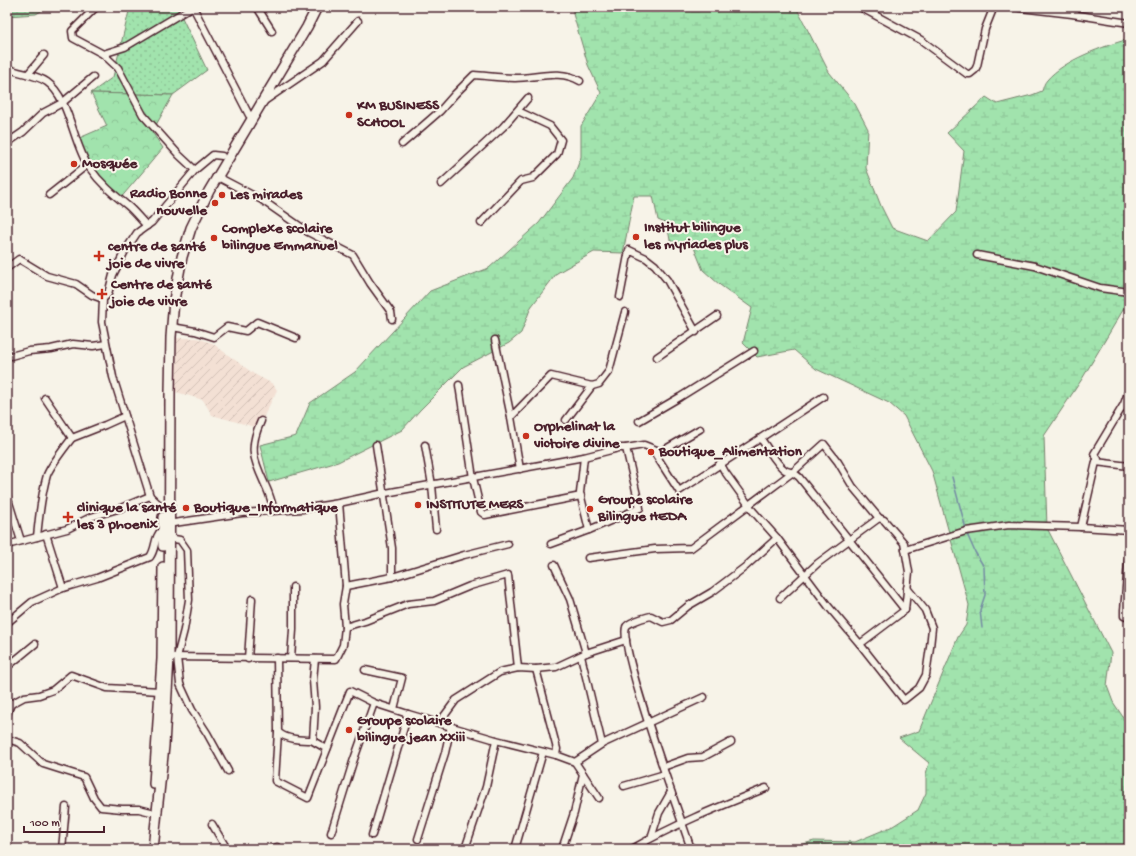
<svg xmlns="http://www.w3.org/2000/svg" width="1136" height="856" font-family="'Gochi Hand',sans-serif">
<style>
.industrial{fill:url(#industrial-furrows)}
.grass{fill:url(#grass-dots);stroke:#76816c}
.forest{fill:url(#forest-crowns);stroke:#76816c}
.wetland{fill:url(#wetland-marsh);stroke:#76816c}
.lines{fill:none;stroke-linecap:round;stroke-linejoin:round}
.stream{stroke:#758ba3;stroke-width:1.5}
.minor-casing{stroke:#4a1f2b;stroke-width:9}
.secondary-casing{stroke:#4a1f2b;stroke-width:12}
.minor{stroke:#f7f3e8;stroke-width:6}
.secondary{stroke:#f7f3e8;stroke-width:9}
.poi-dot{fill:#c8321e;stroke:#f7f3e8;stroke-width:1.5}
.labels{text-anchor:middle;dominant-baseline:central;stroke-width:4;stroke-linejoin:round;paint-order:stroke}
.poi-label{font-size:15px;font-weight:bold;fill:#4a1f2b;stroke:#f7f3e8;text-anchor:start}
</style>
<defs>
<pattern id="industrial-furrows" width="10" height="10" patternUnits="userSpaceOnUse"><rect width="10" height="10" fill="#f3e0d4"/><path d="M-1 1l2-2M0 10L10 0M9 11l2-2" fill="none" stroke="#d2c0b6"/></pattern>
<pattern id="grass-dots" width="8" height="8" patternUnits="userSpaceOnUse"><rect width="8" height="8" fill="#a1e3ad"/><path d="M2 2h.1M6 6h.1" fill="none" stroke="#8cc295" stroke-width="1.8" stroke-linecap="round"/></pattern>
<pattern id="forest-crowns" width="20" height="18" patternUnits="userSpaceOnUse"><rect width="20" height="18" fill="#a1e3ad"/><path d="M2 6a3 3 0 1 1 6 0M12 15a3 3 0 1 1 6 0" fill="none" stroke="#8cc295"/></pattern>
<pattern id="wetland-marsh" width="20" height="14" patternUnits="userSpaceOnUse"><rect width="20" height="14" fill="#a1e3ad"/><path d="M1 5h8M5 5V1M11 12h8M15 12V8" fill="none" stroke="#8cc295"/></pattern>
</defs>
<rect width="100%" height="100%" fill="#f7f3e8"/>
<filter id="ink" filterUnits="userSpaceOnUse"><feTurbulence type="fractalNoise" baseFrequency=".025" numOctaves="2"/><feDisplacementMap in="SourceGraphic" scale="8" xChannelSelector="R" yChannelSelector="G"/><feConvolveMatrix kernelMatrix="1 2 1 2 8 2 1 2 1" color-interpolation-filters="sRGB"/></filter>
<g filter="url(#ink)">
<!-- industrial -->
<polygon class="industrial" points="177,338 197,338 212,343 254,374 273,384 277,390 258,428 212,415 203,400 176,392"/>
<!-- grass -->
<g class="grass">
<polygon points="7,7 48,7 36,14 7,16"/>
<polygon points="130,7 177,7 207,70 173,95 91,93 113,77"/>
</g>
<!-- forest -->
<polygon class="forest" points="91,93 173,95 152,132 163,148 119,200 97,179 77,139 107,126"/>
<!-- wetland -->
<path class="wetland" d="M573,7h223l33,65 26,32 13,25 -2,39 15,38 11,22 36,13 28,-29 8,-61 -17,-18 39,-36 11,7 35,-9 10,-4c1,-3 2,-8 5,-11 17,-20 57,-34 82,-41v261l-47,79 -38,57 3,92 64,125 -4,33 6,16 16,24v123h-343l28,-8 41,1 38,-16 25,-16 8,-17v-19l3,-11 -30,-25 20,-7 39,-94 8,-12 3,-20 -37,-134 -28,-55 -15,-13 -73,-34 -22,-19 -37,7 -14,-14 9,-35 -32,-23 -17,-15 -10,-25 -10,2 -13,-7 -3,-16 -9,-4 -5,-24h-19l-11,57 -29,-1 -37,21 -26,34 -10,26 -12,10 -46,24 -43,43 -18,20 -64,32 -69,20 -9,-37 36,-9 14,-33 45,-31 75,-81 59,-23 50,-45 34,-45 8,-21v-31l20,-33 -13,-28 -15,-51z"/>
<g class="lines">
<!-- stream -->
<g class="stream">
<polyline points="952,477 966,529"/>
<polyline points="967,534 975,552 984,567 985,595 980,610 982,628"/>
</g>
<!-- minor casing -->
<g class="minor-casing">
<g id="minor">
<polyline points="96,7 72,31 73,38 103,54 118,68 143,115 179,155 195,170"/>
<polyline points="193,7 249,115"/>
<polyline points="257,7 272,31"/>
<polyline points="860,7 921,40 967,74 970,74 975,70 977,66 985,29 993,9 995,7"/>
<polyline points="1012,7 1072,14 1129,23"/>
<polyline points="103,54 125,47 192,7"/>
<path d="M7,68c13,6 28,6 40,14 23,16 26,63 42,85 11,16 24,27 39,39 7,6 13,14 19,20"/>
<polyline points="28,74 44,55"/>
<polyline points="263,102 323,61 358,21"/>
<polyline points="7,143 23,132 43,113 62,103 93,77"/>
<path d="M402,144l38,-33 15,-17 19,-19c14,1 27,3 41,3 22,0 45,-9 65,3"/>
<polyline points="216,176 262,200 308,232 353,255 370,283 391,312 392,319"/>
<polyline points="441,184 503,127 528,98"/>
<polyline points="49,195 87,165"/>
<polyline points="481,223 521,181 533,178 557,154 561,140 550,126 518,111"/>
<polyline points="977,255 1035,266 1100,288 1129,292"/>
<polyline points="7,268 19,259 47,276 76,284 92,295 103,299"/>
<polyline points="620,297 629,250 646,258 655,265 667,280 696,332"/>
<polyline points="172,327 195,331 214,337 227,327 246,331 257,322 296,338"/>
<polyline points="495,340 511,417"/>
<polyline points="7,357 29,351 51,349 73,344 93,346 106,344"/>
<polyline points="657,357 717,316"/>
<polyline points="459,385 473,478 481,512 485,515 581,496"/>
<polyline points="1129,390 1124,404 1094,454 1098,459 1096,462 1129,466"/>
<polyline points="566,420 592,386"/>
<path d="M261,421c-14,30 -6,41 6,68 3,7 5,14 7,21"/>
<polyline points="639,421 680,397 754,351"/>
<polyline points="72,438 105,425 125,416"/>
<path d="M761,439c7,9 15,25 24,31 5,3 8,1 14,7l106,133"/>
<polyline points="376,445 392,548 392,577"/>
<polyline points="425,445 432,485 436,529"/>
<polyline points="626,448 644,445 659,451 664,450 700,429"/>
<path d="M652,449l27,42c48,-31 96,-62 144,-94"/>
<polyline points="584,457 580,493 589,530"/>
<polyline points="720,463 725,472 753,511 777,538 828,606 860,644 904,700 919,688 926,675 930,647 932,628 925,610 907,588"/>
<polyline points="520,469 511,417 551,376 592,386 599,384 609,371 625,312"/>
<polyline points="7,496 21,541"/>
<polyline points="150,496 113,377 102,322 103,299 108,294 113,275 125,251 137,233 152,222 195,170 213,155 222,156"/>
<polyline points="339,503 346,586"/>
<polyline points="167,524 242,513 302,509 339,503 380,494 584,457 619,448 626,448 640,508 589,530 551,544"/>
<polyline points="1081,527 1096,462"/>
<path d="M46,534l17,54 34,-10 53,-21c7,-10 3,-20 13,-28"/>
<path d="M37,537c2,-20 4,-42 10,-62 4,-10 18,-28 25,-37l-27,-40"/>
<polyline points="169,538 180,540 187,550 189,600 184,630 177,657 180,684 192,710 207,733 228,771"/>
<polyline points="7,545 67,529 91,517 121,508 150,496 163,508"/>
<polyline points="905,550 966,531 1009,525 1081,527 1129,530"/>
<polyline points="1129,552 1124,610 1124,616 1129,618"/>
<polyline points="588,558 655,549 691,548 793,472 824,444 838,462 853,487 879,518 884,520 904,543 909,572 905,610 860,644"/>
<polyline points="554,565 570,599 586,653"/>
<polyline points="780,598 818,563 879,518"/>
<polyline points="7,623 32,602 63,588"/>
<polyline points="345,627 365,621 408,604 434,601 470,586 508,575 518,668"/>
<polyline points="581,656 602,744"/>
<polyline points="169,657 336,659 343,645 345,627 343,604 346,586 392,577 464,555 508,544"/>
<path d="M277,658l1,74c9,8 24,8 35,8"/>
<polyline points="291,658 293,630 293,587"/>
<polyline points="248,659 252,599"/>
<polyline points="315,659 313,680 315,707 313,741 327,749"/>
<polyline points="7,667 35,644"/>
<polyline points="536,669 557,749 556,755"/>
<polyline points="365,670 402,678 394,709"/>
<polyline points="7,699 11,704 24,697 39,695 53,690 71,675 107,688 160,691"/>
<polyline points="7,714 11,704"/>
<polyline points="408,714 496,740 556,755 575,762 602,744 704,697"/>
<polyline points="439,723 456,700 500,672 518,668 536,669 556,667 586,653 626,640"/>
<polyline points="278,732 275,781 308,798 350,691 374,703 408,714 372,835"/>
<polyline points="7,739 20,743 43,764 84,777 94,798 101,807 122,809 139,809 151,812"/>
<polyline points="663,767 688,758 703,757 731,742"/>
<polyline points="583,774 599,798"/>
<polyline points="624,786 665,774"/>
<polyline points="212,824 227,849"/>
<polyline points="331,833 353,762 374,703"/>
<polyline points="651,838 659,813 671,792"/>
<polyline points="418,839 445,753 451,726"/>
<polyline points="62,849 66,807"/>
<polyline points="273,849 277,847"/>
<polyline points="465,849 486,787 496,740"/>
<polyline points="515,849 543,752"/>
<polyline points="562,849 574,813 583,774 575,762"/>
<path d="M632,849c43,-25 89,-43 134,-61"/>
<path d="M691,849c-10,-31 -73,-202 -65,-222 1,-4 17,-9 21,-10l4,-1 12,6 8,-2 17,-14 24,-14 33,-25 32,-29"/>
</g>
</g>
<!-- secondary casing -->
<g class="secondary-casing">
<g id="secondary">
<polyline points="163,546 163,517"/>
<polyline points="154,784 162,659 163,567"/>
<polyline points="153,849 164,746 169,657 170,392 171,337 174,300 182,257 191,228 209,191 307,27 317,7"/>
</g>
</g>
<!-- minor -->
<use href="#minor" class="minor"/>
<!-- secondary -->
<use href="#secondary" class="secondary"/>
</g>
</g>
<!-- markers -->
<g class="poi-dot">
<circle cx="349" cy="115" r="4"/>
<circle cx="74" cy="164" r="4"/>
<circle cx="222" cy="195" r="4"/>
<circle cx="215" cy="203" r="4"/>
<circle cx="636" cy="237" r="4"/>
<circle cx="214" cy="238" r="4"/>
<path d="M97 250h4v4h4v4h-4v4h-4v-4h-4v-4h4z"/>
<path d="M100 288h4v4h4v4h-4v4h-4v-4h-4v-4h4z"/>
<circle cx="526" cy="436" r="4"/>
<circle cx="651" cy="452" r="4"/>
<circle cx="418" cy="505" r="4"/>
<circle cx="186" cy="508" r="4"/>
<circle cx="590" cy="509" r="4"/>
<path d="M66 511h4v4h4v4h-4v4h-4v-4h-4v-4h4z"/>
<circle cx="349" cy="730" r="4"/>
</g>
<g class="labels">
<!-- poi labels -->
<g class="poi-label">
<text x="357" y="106">KM BUSINESS<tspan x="357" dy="17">SCHOOL</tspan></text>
<text x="82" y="164">Mosquée</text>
<text x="207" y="194" text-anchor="end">Radio Bonne<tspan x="207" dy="17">nouvelle</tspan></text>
<text x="230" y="195">Les mirades</text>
<text x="644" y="228">Institut bilingue<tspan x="644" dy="17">les myriades plus</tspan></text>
<text x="222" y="229">Complexe scolaire<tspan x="222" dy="17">bilingue Emmanuel</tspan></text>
<text x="108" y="247">centre de santé<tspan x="108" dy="17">joie de vivre</tspan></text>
<text x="111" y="285">Centre de santé<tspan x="111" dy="17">joie de vivre</tspan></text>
<text x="534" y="427">Orphelinat la<tspan x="534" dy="17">victoire divine</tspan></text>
<text x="659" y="452">Boutique_Alimentation</text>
<text x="598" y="500">Groupe scolaire<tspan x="598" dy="17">Bilingue HEDA</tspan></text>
<text x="426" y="505">INSTITUTE MERS</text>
<text x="77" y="508">clinique la santé<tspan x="77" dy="17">les 3 phoenix</tspan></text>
<text x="194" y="508">Boutique_Informatique</text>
<text x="357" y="721">Groupe scolaire<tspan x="357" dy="17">bilingue jean xxiii</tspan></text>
</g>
</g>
<!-- margin -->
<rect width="1136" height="856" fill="none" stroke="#f7f3e8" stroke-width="24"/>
<rect x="12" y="12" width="1112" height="832" fill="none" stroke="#4a1f2b" stroke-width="1.5" filter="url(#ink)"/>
<!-- scale -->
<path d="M24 826v6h80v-6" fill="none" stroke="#4a1f2b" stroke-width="2"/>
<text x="30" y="826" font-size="12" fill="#4a1f2b" stroke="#f7f3e8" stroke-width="3" paint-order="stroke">100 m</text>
</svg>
